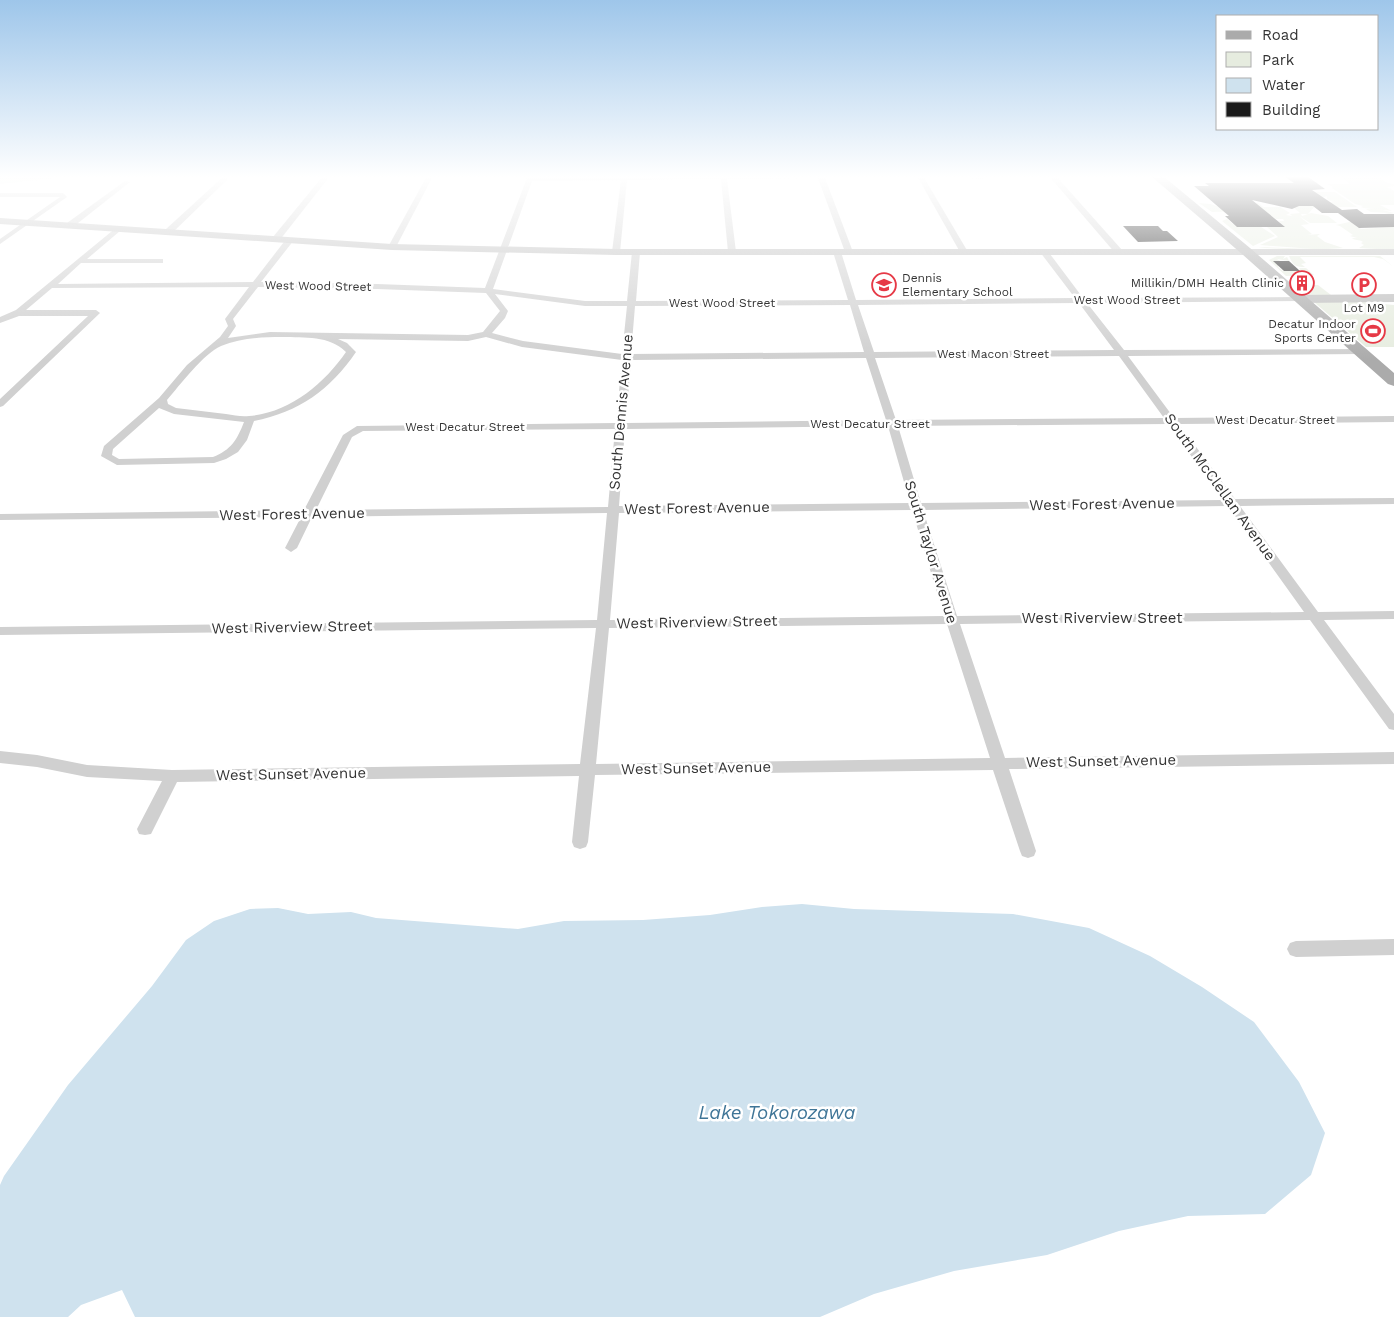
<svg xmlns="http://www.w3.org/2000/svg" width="1394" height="1317" font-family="'Work Sans',sans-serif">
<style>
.green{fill:#e6ecdf}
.water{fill:#cfe2ee}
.building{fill:#1a1a1a}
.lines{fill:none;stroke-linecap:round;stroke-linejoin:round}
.street{fill:#d0d0d0;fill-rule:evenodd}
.secondary{fill:#bdbdbd;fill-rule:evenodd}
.primary{fill:#ababab;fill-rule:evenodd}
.labels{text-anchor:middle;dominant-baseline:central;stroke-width:5;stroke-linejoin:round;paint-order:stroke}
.far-poi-label{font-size:12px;fill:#333;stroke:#fff;text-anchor:end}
.far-street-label{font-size:12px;fill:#333;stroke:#fff}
.street-label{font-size:15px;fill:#333;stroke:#fff}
.near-water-label{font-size:19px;font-style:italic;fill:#3f7597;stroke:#fff}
</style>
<rect width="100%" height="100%" fill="#fff"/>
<!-- green -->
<g class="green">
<polygon points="0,176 76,176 0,184"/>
<polygon points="1352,176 1377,176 1388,183 1394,184 1394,186 1387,187 1394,191 1394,205 1380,205 1392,211 1364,208 1361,207 1363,206 1355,204 1332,188 1333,187 1327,184 1350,184 1341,177 1353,178"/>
<polygon points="1297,192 1335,192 1357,207 1318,207 1326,203 1333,202 1327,199 1327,196 1321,198"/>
<polygon points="1199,203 1210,204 1220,207 1258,203 1263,207 1280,207 1290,213 1286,215 1292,216 1290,214 1300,213 1292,206 1300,206 1297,204 1315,206 1308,214 1301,214 1302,216 1311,213 1328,216 1337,223 1310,223 1299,216 1309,224 1301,225 1312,234 1307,235 1320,234 1317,236 1325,242 1343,248 1314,250 1265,248 1258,247 1314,249 1260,245 1278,237 1267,227 1284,227 1279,221 1284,221 1283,219 1276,219 1270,215 1245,211 1212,212"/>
<path d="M1366,209h13l15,4 -40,11 7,5 33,-2v23l-35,-2 5,-3 -3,-2 2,-1c-4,-3 -8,-1 -11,-4h5l-7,-2 3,-1 -13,-9 -4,-1 53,-12 -18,-1z"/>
<polygon points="1227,219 1233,224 1261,227 1275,236 1253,246 1222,221"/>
<polygon points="1277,256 1285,256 1283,259 1287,257 1289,261 1277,259 1280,261 1278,267 1283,271 1301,271 1299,268 1306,268 1314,275 1286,276 1269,260"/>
<path d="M1289,256h91l14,11 -11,-8 -9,-2h-74l6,6 -5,1 4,3c-10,0 -12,-2 -16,-11z"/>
<polygon points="1295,285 1318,285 1331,295 1306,295"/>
<polygon points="1314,302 1362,302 1394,305 1394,347 1366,347"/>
</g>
<!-- water -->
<polygon class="water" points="802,904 854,909 1013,914 1089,928 1150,956 1202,987 1254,1022 1299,1082 1325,1133 1311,1175 1265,1214 1188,1216 1119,1231 1047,1255 954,1271 874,1294 820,1317 135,1317 122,1290 81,1305 68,1317 0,1317 0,1185 4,1176 68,1085 152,986 186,940 214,921 250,909 278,908 308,914 351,912 376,918 518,929 564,921 643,920 710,915 762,907"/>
<!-- building -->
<g class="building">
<polygon points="1284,176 1307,176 1325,189 1312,190 1342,210 1357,209 1364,214 1394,214 1394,227 1359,228 1338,213 1322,213 1313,206 1299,206 1292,209 1252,200 1285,227 1237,227 1225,216 1229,216 1194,186 1209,186 1205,183 1294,183"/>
<polygon points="1123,226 1158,226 1163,231 1167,231 1178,241 1138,242"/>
<polygon points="1273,261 1289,261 1300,271 1284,271"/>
</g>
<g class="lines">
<!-- street -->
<g class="street">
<polygon points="224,176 231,176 171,234 165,234 165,230"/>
<polygon points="323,176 330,176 279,241 273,241 273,237"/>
<polygon points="427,176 433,176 396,247 389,249 388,247"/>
<path d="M595,176h275l-45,2 28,74 -4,2 -4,-2 -27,-74 -91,1 9,73 -4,2 -4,-2 -7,-73 -94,1 -7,72 -4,2 -4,-2 9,-72 -89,1 -39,108 92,12h42l5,-49 4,-2 4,2 -4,49 212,-1 -15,-48 4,-2 4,2 15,48 219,-2 -35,-46 4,-2h3l36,48 220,-1 1,2 -4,2 -213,2 37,47 239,-1 2,2 -5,3 -232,2 46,62 220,-2v6l-215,2 56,75 159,-1v6l-154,2 78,106 76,-1v8l-70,1 70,94v16l-5,-1 -79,-109 -350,4 45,134 389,-6v12l-385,5 27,82 -2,5 -6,2 -6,-2 -2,-5 -27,-81 -398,5 -7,67 -2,5 -6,2 -6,-2 -2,-5 7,-66 -402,6 -26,52 -6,1 -6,-1 -2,-5 25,-48 -75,-4 -50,-10 -37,-4v-12l37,4 50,10 85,5 408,-6 16,-136 -596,7v-8l597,-7 10,-107 -295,4 -15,31 -6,4 -6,-4 16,-31 -301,3v-6l304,-4 39,-75 14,-9 259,-3 6,-63 -100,-13 -36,-10 -18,4 -130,-2 9,4 9,9c-26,38 -57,60 -102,69l-7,19 -9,12 -12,7 -12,4 -97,2 -16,-9 3,-10 55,-48 28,-33 33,-28 8,-11 -3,-7 24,-32 -197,1 -26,22h70l4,3 -97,93 -3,1v-8l88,-83h-69l-19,7v-6l16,-7 101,-83 4,2 -1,2 -33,28h76v4h-82l-23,21 195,-2 34,-44h3l4,2 -33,42 116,2 108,4 42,-110zM258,287l119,2 109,4 14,18 -17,21 -15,3 -198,-3 -42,6 8,-12 -3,-7zM495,294l90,12h42l-5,48 -99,-13 -31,-8 13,-15 3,-7zM1079,303l35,47 -240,2 -16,-47zM850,305l14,47 -233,2 4,-48zM282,337c23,1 47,-2 64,15 -22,32 -57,61 -97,64 -8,1 -15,-1 -23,-2 -17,-2 -33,-4 -50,-6l-8,-4 -1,-4c13,-15 36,-46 54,-54 19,-8 41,-9 61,-9zM1119,356l45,62 -268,2 -21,-62zM866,358l20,62 -260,3 5,-63zM159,408l15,6 70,8c-7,18 -13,28 -31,35l-94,2 -7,-4 1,-6zM1168,424l55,76 -302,3 -23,-77zM888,426l22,77 -291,3 6,-77zM615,429l-7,78 -292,3 36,-73 11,-6zM1228,506l76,106 -347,4 -34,-106zM912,510l32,106 -334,4 9,-107zM947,624l43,134 -394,6 13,-136z"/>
<polygon points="917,176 923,176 968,252 967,254 960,252"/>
<polygon points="939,176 986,176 986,177 983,179"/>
<polygon points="1049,176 1056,176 1122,250 1122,254 1116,254"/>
<polygon points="125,181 130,182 73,227 67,227 67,223"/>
<polygon points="0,193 63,193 67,197 0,244 0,239 60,197 0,197"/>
<polygon points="1394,939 1394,955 1296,957 1290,955 1287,949 1290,943 1296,941"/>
</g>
<!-- secondary -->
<g class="secondary">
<polygon points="0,218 392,244 616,249 1394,249 1394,255 616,255 392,250 0,224"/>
<polygon points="1394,294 1394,302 1300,303 1294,299 1300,295"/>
</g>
<!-- primary -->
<polygon class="primary" points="1151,176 1163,176 1250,248 1394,373 1394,386 1388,384 1242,254"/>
</g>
<!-- sky -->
<linearGradient id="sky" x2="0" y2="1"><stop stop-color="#9ec6ea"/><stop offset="0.49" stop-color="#fff"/><stop offset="1" stop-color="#fff" stop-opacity="0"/></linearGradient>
<rect width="1394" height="361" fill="url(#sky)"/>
<!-- icons -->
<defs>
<g id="building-ring" transform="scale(1.25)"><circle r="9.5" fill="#fff" stroke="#e63946" stroke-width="1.5"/><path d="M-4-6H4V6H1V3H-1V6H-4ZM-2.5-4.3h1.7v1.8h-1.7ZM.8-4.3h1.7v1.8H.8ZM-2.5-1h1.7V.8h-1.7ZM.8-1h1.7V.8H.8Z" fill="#e63946"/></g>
<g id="school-ring" transform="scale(1.25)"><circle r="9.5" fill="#fff" stroke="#e63946" stroke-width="1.5"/><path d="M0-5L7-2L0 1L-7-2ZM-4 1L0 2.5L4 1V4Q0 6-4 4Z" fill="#e63946"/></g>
<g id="parking-ring" transform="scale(1.25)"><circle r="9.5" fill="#fff" stroke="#e63946" stroke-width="1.5"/><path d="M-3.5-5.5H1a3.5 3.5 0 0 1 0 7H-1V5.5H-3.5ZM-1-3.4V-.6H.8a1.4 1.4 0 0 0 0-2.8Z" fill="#e63946"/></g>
<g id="stadium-ring" transform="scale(1.25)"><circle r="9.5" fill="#fff" stroke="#e63946" stroke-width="1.5"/><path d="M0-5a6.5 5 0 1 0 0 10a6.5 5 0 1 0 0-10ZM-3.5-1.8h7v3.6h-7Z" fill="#e63946"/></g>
</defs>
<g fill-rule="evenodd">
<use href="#building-ring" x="1302" y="283"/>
<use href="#school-ring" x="884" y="285"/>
<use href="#parking-ring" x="1364" y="285"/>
<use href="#stadium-ring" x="1373" y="331"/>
</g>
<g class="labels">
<!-- far-poi labels -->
<g class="far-poi-label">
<text x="902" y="278" text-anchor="start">Dennis<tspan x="902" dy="14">Elementary School</tspan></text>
<text x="1284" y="283">Millikin/DMH Health Clinic</text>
<text x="1364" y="308" text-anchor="middle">Lot M9</text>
<text x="1356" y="324">Decatur Indoor<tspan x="1356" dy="14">Sports Center</tspan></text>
</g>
<!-- far-street labels -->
<g class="far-street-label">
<text transform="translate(318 286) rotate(1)">West Wood Street</text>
<text x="1127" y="300">West Wood Street</text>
<text x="722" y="303">West Wood Street</text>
<text x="993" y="354">West Macon Street</text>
<text x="1275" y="420">West Decatur Street</text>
<text x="870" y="424">West Decatur Street</text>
<text x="465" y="427">West Decatur Street</text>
</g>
<!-- street labels -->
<g class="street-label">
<text transform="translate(621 412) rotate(-85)">South Dennis Avenue</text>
<text transform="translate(1220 487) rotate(54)">South McClellan Avenue</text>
<text transform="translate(1102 504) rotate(-1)">West Forest Avenue</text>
<text transform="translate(697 508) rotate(-1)">West Forest Avenue</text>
<text transform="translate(292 514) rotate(-1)">West Forest Avenue</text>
<text transform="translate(931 552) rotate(73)">South Taylor Avenue</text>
<text x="1102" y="618">West Riverview Street</text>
<text transform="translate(697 622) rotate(-1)">West Riverview Street</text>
<text transform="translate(292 627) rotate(-1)">West Riverview Street</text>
<text transform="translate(1101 761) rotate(-1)">West Sunset Avenue</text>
<text transform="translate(696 768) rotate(-1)">West Sunset Avenue</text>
<text transform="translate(291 774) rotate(-1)">West Sunset Avenue</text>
</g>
<!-- near-water labels -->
<g class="near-water-label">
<text x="777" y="1112">Lake Tokorozawa</text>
</g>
</g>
<!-- legend -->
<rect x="1216" y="15" width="162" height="115" fill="#ffffff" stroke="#adadad"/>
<rect x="1226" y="31" width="25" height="8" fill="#ababab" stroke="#adadad"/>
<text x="1262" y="40" font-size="15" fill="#333333">Road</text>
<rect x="1226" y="52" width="25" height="15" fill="#e6ecdf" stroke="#adadad"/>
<text x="1262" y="65" font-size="15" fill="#333333">Park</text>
<rect x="1226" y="78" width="25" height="15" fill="#cfe2ee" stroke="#adadad"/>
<text x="1262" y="90" font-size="15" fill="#333333">Water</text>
<rect x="1226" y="102" width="25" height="15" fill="#1a1a1a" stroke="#adadad"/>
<text x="1262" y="115" font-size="15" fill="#333333">Building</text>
</svg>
